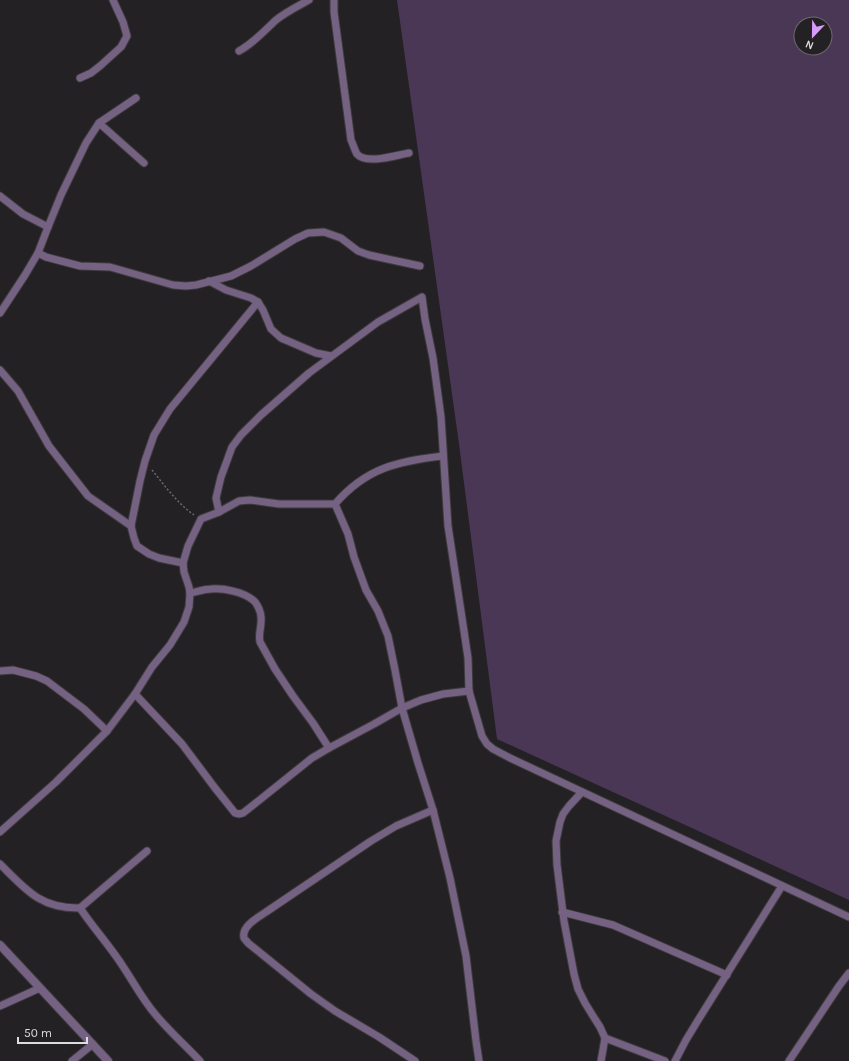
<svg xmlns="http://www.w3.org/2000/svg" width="849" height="1061" font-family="Karla,sans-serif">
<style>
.green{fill:#4a3755;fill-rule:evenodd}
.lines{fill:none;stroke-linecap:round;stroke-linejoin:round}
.minor-casing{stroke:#3d3b3e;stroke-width:9}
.tertiary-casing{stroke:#3d3b3e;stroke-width:10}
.path{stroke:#6c6a6d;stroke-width:1.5;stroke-dasharray:2 2;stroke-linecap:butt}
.minor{stroke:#756181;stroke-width:7}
.tertiary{stroke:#756181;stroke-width:8}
</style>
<rect width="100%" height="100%" fill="#232124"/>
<!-- green -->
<path class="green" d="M397,0h452v900l-352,-161 -38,-295zM801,24h24v24h-24z"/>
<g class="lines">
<!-- minor casing -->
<g class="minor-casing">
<g id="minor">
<path d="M334,0v12l17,128c2,4 4,11 6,14 9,11 40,1 52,-1"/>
<path d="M239,51c15,-8 25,-20 37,-31 10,-8 22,-14 33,-20"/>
<polyline points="80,78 91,73 100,66 121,47 127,36 123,22 113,0"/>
<polyline points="99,123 144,163"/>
<polyline points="0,196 23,214 48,227 38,253 46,257 80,266 110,267 173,285 186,286 196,285 231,276 251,266 295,239 308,233 324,232 341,238 358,251 369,255 420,266"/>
<polyline points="48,227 61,195 86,143 99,123 136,98"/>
<polyline points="209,281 226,290 251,298 258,302"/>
<polyline points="0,313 25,275 38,253"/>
<polyline points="0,370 18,391 49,446 88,496 131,526"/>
<polyline points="335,504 348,534 354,557 366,590 378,611 388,636 395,670 402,708 418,763 433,810 450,878 466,956 476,1041 479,1061"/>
<polyline points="219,512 216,498 221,477 232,447 241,435 261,415 309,373 378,322 422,297 425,319 433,358 441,417 448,526 464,631 468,658 469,691 482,736 487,744 493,749 510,758 849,917"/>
<polyline points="183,563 159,558 149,554 137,546 134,538 131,526 140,481 145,461 154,435 170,409 258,302 263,310 271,329 281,338 316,353 331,356"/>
<path d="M190,593c7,-1 14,-4 21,-4 13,-1 32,3 42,11 4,3 8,12 8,17 1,9 -3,17 -1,25l15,27 18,27 20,27 16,25"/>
<polyline points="0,671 13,670 36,676 47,681 84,709 107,731"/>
<polyline points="135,694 182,744 215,788 235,813 239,814 243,813 252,806 312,758 329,748 374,724 402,708 421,700 443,694 469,691"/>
<polyline points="582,792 569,806 563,814 560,822 556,841 557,865 564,921 574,974 578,989 585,1003 593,1016 600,1027 605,1038 601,1061"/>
<path d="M0,832l56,-50 51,-51 28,-37 17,-27 18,-22 14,-23 5,-15 1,-14 -1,-6 -5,-15 -1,-9 5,-17 13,-27 18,-7 20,-11 11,-1 29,4h56c31,-36 63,-43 108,-48"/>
<path d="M0,864c26,26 41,45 80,44 14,21 31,39 44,60 10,15 19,32 31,46 14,17 30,31 45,47"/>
<polyline points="80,908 147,851"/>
<polyline points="562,912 613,925 727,975"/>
<polyline points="0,1006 40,988"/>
<polyline points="605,1038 665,1061"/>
<polyline points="72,1061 93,1044"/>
<path d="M415,1061l-36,-24 -44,-26 -24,-17 -63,-51c-1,-2 -3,-3 -4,-5 -3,-12 15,-21 22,-26l105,-71 25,-15 37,-16"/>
<polyline points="675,1061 686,1040 700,1017 782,886"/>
<polyline points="789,1061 839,986 849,973"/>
</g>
</g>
<!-- tertiary casing -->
<g class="tertiary-casing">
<polyline id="tertiary" points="0,945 108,1061"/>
</g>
<!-- path -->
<path class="path" d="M152,470c13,16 25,33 42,45"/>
<!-- minor -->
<use href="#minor" class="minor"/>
<!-- tertiary -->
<use href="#tertiary" class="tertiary"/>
</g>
<!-- north arrow -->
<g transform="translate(813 36) rotate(202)"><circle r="19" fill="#232124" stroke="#6d6c6e"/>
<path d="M0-3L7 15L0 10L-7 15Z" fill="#d79bf9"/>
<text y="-6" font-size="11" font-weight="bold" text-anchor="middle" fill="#dddcde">N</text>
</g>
<!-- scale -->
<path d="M18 1037v6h69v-6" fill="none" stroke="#dddcde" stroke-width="2"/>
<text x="24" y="1037" font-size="12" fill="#dddcde" stroke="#232124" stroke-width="3" paint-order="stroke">50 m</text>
</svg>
